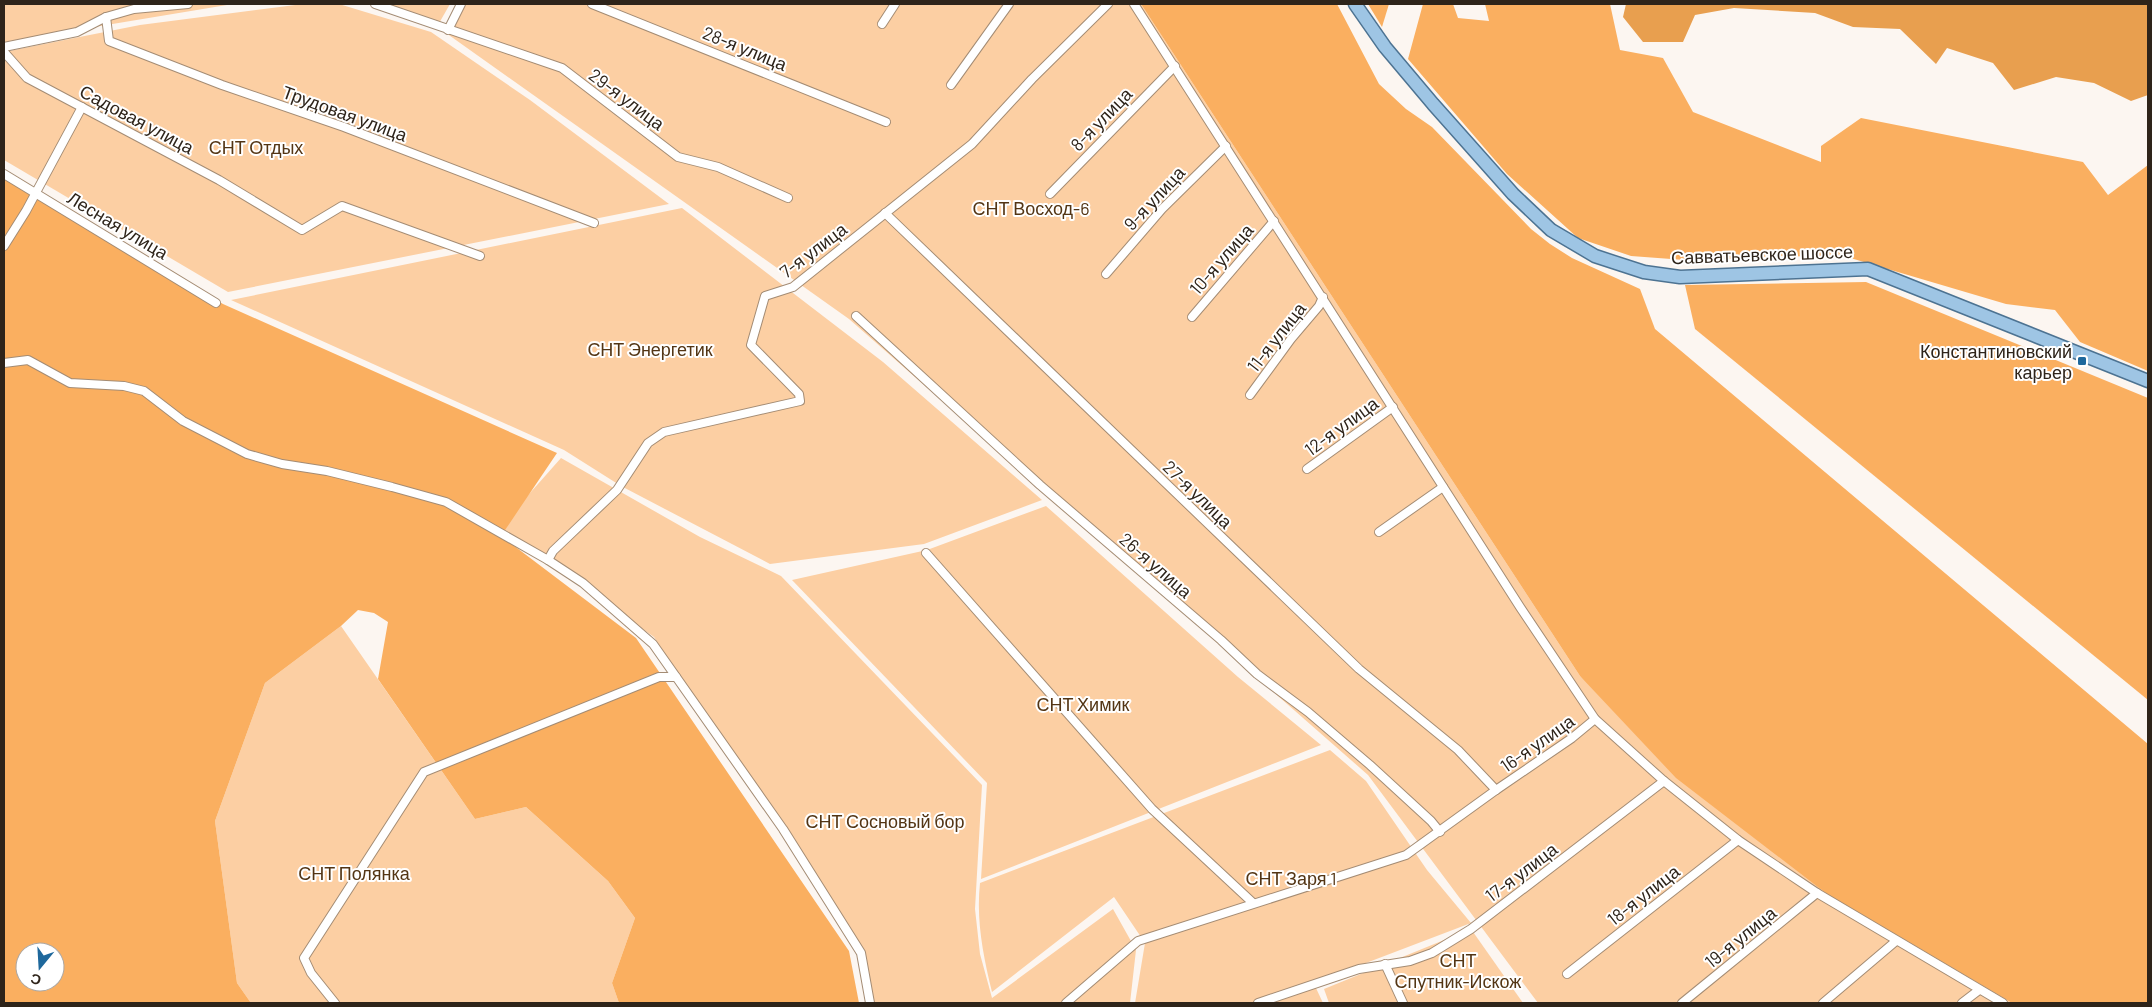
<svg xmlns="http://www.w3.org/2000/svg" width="2152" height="1007" font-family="Barlow,sans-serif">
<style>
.green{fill:#fccfa3}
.forest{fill:#faaf60;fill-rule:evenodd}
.water{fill:#e89f4f}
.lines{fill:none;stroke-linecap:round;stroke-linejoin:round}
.minor-casing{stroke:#a48c74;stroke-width:10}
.primary-casing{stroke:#4d7392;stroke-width:15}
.minor{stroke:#fff;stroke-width:8}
.primary{stroke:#9ec5e4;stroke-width:12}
.poi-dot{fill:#1e689c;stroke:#fff;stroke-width:2}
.labels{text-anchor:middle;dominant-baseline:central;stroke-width:4;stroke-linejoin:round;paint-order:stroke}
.street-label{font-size:18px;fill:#2e241a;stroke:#fff}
.park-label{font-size:18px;fill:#533514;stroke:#fff}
.poi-label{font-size:18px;fill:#2e241a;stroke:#fff;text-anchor:end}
</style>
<rect width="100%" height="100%" fill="#fcf6f1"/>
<!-- green -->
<g class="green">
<polygon points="4,4 233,4 4,42"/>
<polygon points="303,4 339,4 431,32 530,100 669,204 228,292 4,160 4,52 140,25"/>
<polygon points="376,4 450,4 438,25"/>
<polygon points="465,4 1141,4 1580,676 1827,894 2012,1003 1538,1003 1368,775 849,319 446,33"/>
<polygon points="682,208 883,362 1042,500 924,544 770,564 621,486 564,450 231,300"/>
<polygon points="561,458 700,537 781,576 982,785 975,909 980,954 992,998 1113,909 1136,950 1130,1003 868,1003 860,956 654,637 499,528"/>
<polygon points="1046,506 1238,677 1321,745 981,879 987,783 792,580 927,550"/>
<polygon points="341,626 475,819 526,807 608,881 635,918 612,983 619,1003 251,1003 237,983 215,821 265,683"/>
<path d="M1330,750l36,31 61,89 44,53 -105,40 -115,40h-116l10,-60 -31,-46 -122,95c-9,-37 -16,-72 -12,-109z"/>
<polygon points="1471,929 1523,1003 1329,1003 1324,989"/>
<polygon points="1315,986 1323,1003 1265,1003"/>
</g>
<!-- forest -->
<g class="forest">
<polygon points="1141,4 1337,4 1379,84 1406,109 1432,127 1531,229 1550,244 1572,258 1640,289 1655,329 2148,744 2148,1003 2012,1003 1827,894 1676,778 1580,676"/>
<polygon points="1368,4 1389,4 1382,27"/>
<polygon points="1423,4 1453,4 1458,18 1489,21 1485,4 1610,4 1620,50 1663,58 1693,112 1821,162 1821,146 1861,118 2083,162 2108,195 2148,165 2148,371 2080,342 2055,310 2006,304 1847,257 1777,256 1698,261 1631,256 1578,238 1507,174 1408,59"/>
<path d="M4,170l219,134 334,149 -56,83 135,102 213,313 10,52h-240l-7,-20 23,-65 -27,-37 -82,-74 -51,12 -97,-140 10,-57 -14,-9 -16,-3 -17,16 -76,57 -50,138 22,162 14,20h-247zM25,952h30v30h-30z"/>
<polygon points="1866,282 2148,398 2148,700 1695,329 1685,285"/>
</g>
<!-- water -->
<polygon class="water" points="1626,4 2148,4 2148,95 2131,101 2094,83 2056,77 2014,90 1993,63 1947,48 1936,64 1900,29 1853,27 1815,13 1734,8 1695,15 1683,42 1643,42 1623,17"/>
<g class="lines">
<!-- minor casing -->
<g class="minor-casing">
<g id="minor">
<polyline points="375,4 562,68 678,157 718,167 788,198"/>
<polyline points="592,4 886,122"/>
<polyline points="1134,4 1520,607 1595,719 1664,781 1738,840 1817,893 2003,1003"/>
<polyline points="106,17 109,41 222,85 344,127 594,223"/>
<polyline points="882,24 895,4"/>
<polyline points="448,30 461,4"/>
<polyline points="4,47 77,32 106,17 134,9 188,4"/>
<polyline points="4,52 27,78 219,180 302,230 342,206 480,256"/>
<polyline points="951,85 1009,4"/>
<polyline points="4,174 216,303"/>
<polyline points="1050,194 1175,66"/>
<polyline points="885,213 1359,669 1458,750 1496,790"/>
<polyline points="4,246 26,211 82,107"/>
<polyline points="1106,274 1162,209 1226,146"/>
<polyline points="856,316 1040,485 1221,640 1257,674 1308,712 1370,765 1431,821 1440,832"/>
<polyline points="1192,317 1274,221"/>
<polyline points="4,363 28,360 70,383 124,386 144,391 183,421 247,454 282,464 327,471 392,487 446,502 548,560 583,583 653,644 783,829 861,953 870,1003"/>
<polyline points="1250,395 1291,339 1319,306 1323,297"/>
<polyline points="1307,469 1393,407"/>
<polyline points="1379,532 1443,487"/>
<polyline points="926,553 1152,809 1253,903"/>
<polyline points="548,560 553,551 617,490 648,443 664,432 800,401 799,394 751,345 765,296 793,287 972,144 1032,79 1108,4"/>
<polyline points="1385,964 1403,1003"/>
<polyline points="1567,974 1738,840"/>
<polyline points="335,1003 311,973 304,958 424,772 659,677 676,677"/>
<polyline points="1066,1003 1138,941 1406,855 1496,790 1572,738 1595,719"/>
<polyline points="1258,1003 1359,969 1410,961 1432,953 1471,929 1664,781"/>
<polyline points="1682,1003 1817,893"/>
<polyline points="1823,1003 1896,941"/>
<polyline points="1962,1003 1979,990"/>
</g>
</g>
<!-- primary casing -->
<g class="primary-casing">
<polyline id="primary" points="1355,4 1385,47 1433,104 1513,194 1551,230 1595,256 1644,272 1680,277 1868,269 2148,381"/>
</g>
<!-- minor -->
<use href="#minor" class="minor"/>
<!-- primary -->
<use href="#primary" class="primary"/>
</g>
<!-- markers -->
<rect class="poi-dot" x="2077" y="356" width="10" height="10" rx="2.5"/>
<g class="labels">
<!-- street labels -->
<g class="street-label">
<text transform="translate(745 48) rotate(22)">28-я улица</text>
<text transform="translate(627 99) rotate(37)">29-я улица</text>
<text transform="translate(345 113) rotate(20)">Трудовая улица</text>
<text transform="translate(137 119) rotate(28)">Садовая улица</text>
<text transform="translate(1101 119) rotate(-46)">8-я улица</text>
<text transform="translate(1154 198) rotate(-47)">9-я улица</text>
<text transform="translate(118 225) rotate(31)">Лесная улица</text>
<text transform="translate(813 250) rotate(-37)">7-я улица</text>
<text transform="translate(1762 254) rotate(-2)">Савватьевское шоссе</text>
<text transform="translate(1221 259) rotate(-49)">10-я улица</text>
<text transform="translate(1276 337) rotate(-52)">11-я улица</text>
<text transform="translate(1341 426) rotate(-36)">12-я улица</text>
<text transform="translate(1198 494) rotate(44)">27-я улица</text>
<text transform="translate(1156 565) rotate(41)">26-я улица</text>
<text transform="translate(1537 743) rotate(-35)">16-я улица</text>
<text transform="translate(1521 872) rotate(-37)">17-я улица</text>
<text transform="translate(1643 895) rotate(-38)">18-я улица</text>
<text transform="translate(1740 937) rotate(-39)">19-я улица</text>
</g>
<!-- park labels -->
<g class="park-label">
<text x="256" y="147">СНТ Отдых</text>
<text x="1031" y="208">СНТ Восход-6</text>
<text x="650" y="349">СНТ Энергетик</text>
<text x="1083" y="704">СНТ Химик</text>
<text x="885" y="821">СНТ Сосновый бор</text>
<text x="354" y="873">СНТ Полянка</text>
<text x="1291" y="878">СНТ Заря 1</text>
<text x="1458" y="960">СНТ<tspan x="1458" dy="21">Спутник-Искож</tspan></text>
</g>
<!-- poi labels -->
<g class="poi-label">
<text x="2072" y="351">Константиновский<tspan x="2072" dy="21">карьер</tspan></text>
</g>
</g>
<!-- border -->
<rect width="2152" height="1007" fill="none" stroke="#2e241a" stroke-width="10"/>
<!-- north arrow -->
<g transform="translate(40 967) rotate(198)"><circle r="24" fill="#ffffff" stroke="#aba7a3"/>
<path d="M0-4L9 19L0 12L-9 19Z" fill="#1e689c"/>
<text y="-8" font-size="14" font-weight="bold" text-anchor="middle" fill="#2e241a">С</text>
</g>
</svg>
